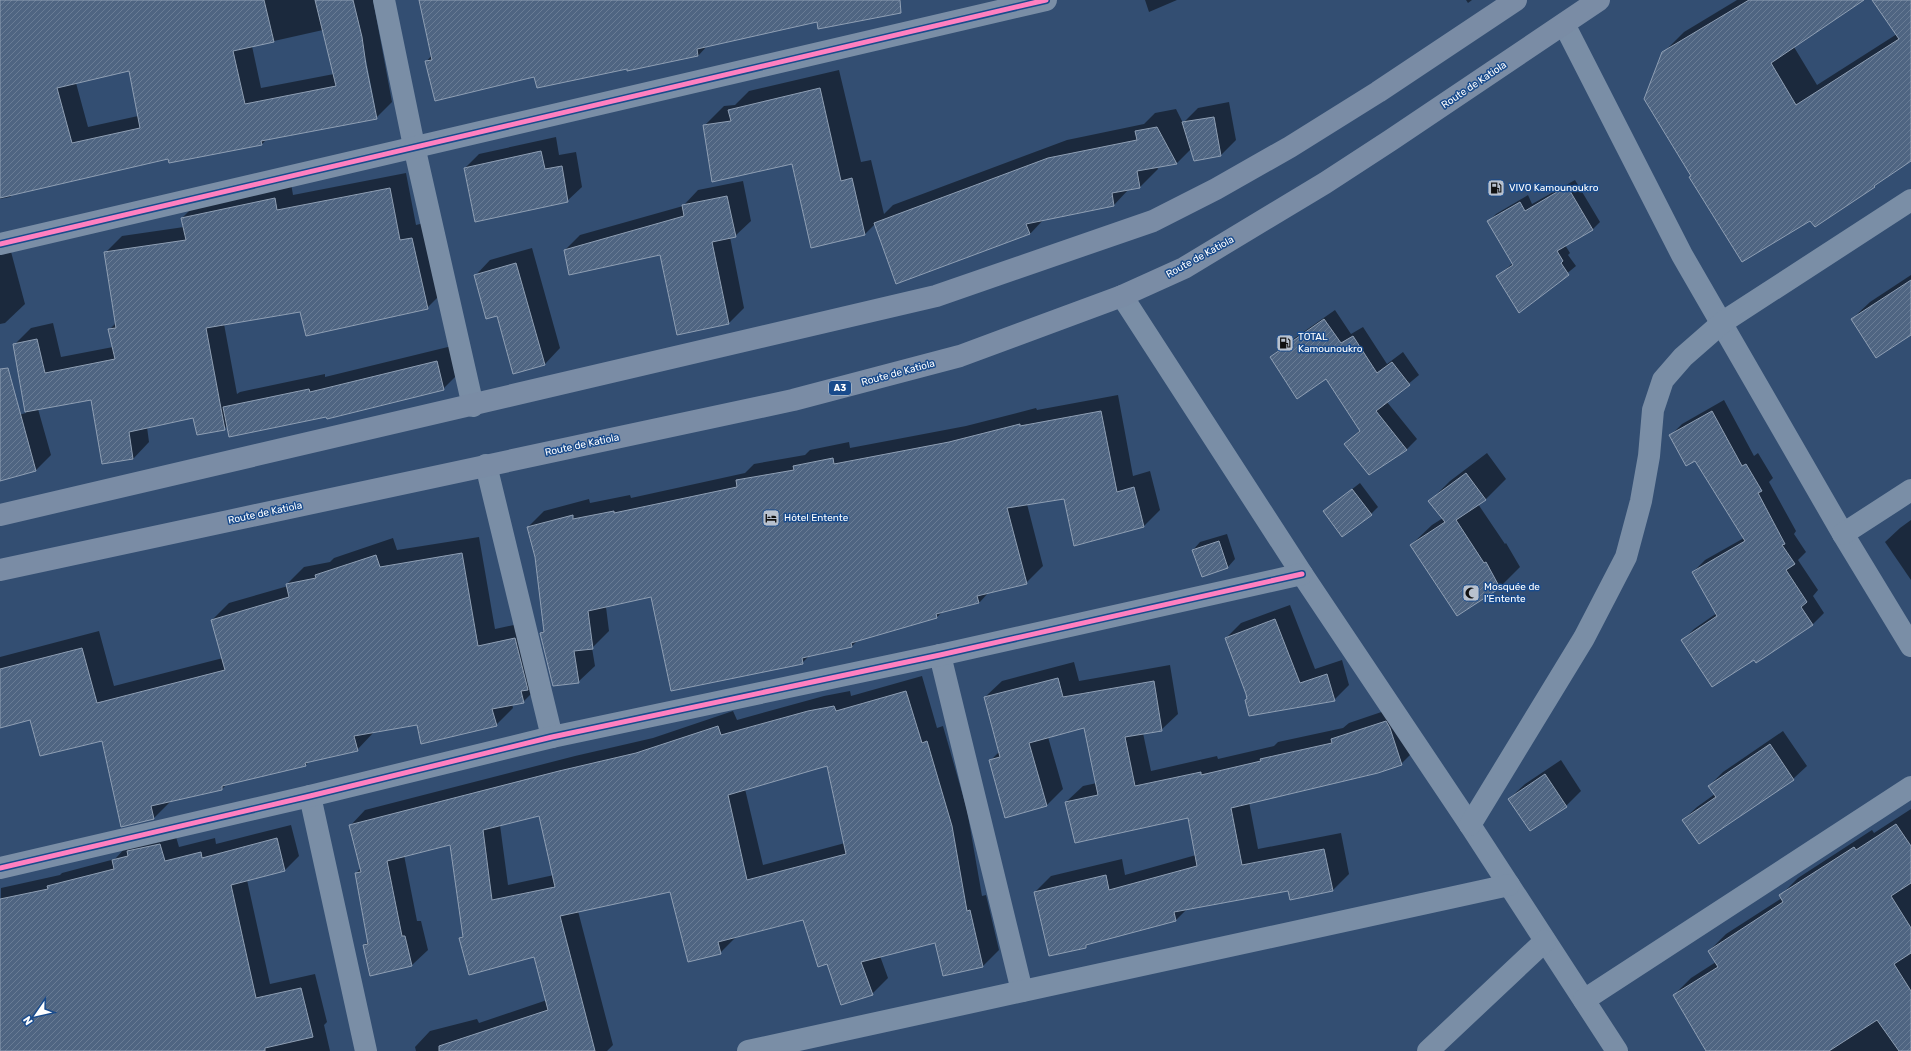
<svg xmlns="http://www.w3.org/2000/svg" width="1911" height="1051" font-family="Rubik,sans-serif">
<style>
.shadow{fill:#0007;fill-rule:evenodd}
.building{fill:url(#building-hatch);stroke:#8f9fb4;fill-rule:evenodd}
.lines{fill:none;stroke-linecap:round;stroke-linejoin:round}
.minor{stroke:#7a8ea6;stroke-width:22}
.trunk{stroke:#7a8ca5;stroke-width:22}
.cycleway-casing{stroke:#194b8c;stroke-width:8}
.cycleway{stroke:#ff80c0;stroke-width:5}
.labels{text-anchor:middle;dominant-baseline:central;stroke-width:3;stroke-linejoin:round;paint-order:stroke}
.shield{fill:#194b8c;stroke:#bac9dc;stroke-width:1}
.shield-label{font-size:9px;font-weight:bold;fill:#fff}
.street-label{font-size:10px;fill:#fff;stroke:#194b8c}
.poi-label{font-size:10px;fill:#fff;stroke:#194b8c;text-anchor:start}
</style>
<defs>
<pattern id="building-hatch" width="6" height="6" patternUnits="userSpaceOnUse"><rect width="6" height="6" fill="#4f6582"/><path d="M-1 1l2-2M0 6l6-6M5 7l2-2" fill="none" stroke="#697c95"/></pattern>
</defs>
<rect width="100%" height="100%" fill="#334e72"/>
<!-- shadow -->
<g class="shadow">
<path d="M0,0h373l19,102 -16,16 -109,21 -5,5 -93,14 -156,36 -3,3 -10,2zM323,30l11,44 -73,14 -9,-42zM364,60h2l9,47h-2zM130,70l8,46 -50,11 -12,-44z"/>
<polygon points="420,0 901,0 886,15 818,21 708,45 698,56 628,68 535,76 426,62 432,55"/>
<polygon points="1145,0 1177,0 1149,12"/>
<polygon points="1466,0 1472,0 1468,3"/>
<polygon points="1737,0 1863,0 1794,47 1817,85 1897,34 1873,0 1911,0 1911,159 1874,186 1810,219 1692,176 1663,53 1684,32"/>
<polygon points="839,70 861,162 871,160 884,214 893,205 1067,140 1144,124 1155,113 1176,109 1183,123 1198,108 1229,102 1236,140 1221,155 1191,149 1177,163 1157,167 1158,169 1139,188 1129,189 1114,205 1044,219 1030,234 875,224 864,235 792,162 704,126 724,106 735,105 749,91"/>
<polygon points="556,137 559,155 576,152 582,187 567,201 465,168 479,154"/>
<polygon points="406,173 416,225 428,222 443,292 427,308 301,311 224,324 237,394 240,392 325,374 325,377 452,346 458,374 443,389 327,415 228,425 224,429 194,417 147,427 149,442 133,459 103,463 92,399 38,409 51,455 36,470 0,480 0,420 26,413 15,344 31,328 53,323 61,357 113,347 109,330 116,323 105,253 122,236 184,227 182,218 198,202 291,183 293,195"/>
<polygon points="1575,180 1600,222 1592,230 1565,245 1570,253 1568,255 1576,266 1520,312 1497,277 1513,263 1489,221 1496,214 1528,195 1532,204"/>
<polygon points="743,181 751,221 735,236 730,237 744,308 729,323 661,254 565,250 580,235 683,206 698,190"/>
<polygon points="10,248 25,304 5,323 0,324 0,251"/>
<polygon points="532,248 560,348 545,364 513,372 497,314 475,276 490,260"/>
<polygon points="1911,275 1911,334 1852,319 1870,302"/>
<polygon points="1335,310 1351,334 1363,327 1387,364 1403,352 1419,375 1387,402 1417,439 1407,449 1370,474 1345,444 1360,430 1326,378 1271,357 1282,347"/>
<polygon points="1118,395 1133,476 1150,471 1160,510 1144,526 1064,498 1027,504 1043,566 1026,583 989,592 979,603 943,611 937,617 858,640 852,646 810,655 802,663 652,596 606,607 609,631 592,648 595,666 578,682 541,633 544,630 536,557 528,527 544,511 589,499 590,503 630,495 631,498 745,473 754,464 805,455 810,450 849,442 850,448 966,426 1036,408 1037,410"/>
<polygon points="1724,400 1754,456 1758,453 1773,478 1769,482 1796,531 1794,534 1806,552 1798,560 1818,590 1813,596 1824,613 1813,624 1756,662 1754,659 1683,640 1694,629 1717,613 1693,572 1705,560 1744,538 1696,460 1670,436 1682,424"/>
<polygon points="1487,453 1506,479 1486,499 1478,504 1505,544 1506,543 1520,567 1500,587 1458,615 1411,545 1432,525 1443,518 1430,501 1450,481"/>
<polygon points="1360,483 1378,507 1371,514 1324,511"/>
<polygon points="1911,520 1911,580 1885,542 1900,528"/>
<polygon points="1227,534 1235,559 1228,567 1203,576 1193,550 1200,542"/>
<polygon points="479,537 495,629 532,621 540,685 523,702 512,704 513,708 496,725 417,724 374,732 357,750 309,761 306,765 228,783 222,789 171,801 154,818 103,739 31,719 0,727 0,657 99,631 114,686 223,658 212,620 229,603 288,586 287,584 304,567 330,562 334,558 393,538 397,550"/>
<polygon points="1290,605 1315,669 1342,660 1349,685 1334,700 1248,698 1226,638 1241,623"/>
<polygon points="1074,662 1079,681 1170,665 1178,714 1161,730 1143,733 1151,771 1217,756 1218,759 1274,746 1278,742 1343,728 1349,723 1402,705 1418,747 1401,764 1249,802 1258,849 1341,833 1349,874 1332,891 1289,890 1187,909 1176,920 1089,943 1086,947 1035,892 1051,876 1122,859 1125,875 1196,855 1189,817 1066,802 1083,786 1097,783 1084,727 1048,737 1063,789 1047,805 990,761 1000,751 985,697 1002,681"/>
<path d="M922,676l15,52 6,-2 24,84 15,86 4,-1 13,55 -16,16 -40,9 -7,-33 -56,14 8,22 -16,16 -44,-31 -24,-44 -68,18 -16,16 -49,-63 -93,21 35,134 -6,6h-191l-1,-4 15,-16 47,-12 2,4 68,-23 -12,-44 -75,-18 4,-3 -13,-91 -47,11 13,66h4l7,29 -16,15 -42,10 -6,-30 5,-4 -13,-68 5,-5 -11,-42 15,-16 210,-54 78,-18 80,-27 4,9 87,-24 26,-5 1,5zM828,765l17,78 -82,22 -18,-76zM540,815l14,60 -46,10 -8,-60z"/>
<polygon points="1783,731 1807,766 1793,779 1683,820 1697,807 1715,794 1709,786 1723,772"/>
<polygon points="1561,760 1581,791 1566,806 1530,830 1509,799 1525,784"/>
<polygon points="1911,809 1911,1051 1707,1051 1674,995 1691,978 1716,962 1709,951 1726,934 1782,898 1780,896 1798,878 1872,830 1874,833"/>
<polygon points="291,825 299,856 285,870 247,880 270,984 315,974 327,1022 324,1025 330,1051 0,1051 1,888 60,875 62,873 115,859 127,846 174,830 179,847 215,838 216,844"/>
</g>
<!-- building -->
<g class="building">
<path d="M0,0h264l10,42 -41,9 12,53 91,-18 -21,-86h38l9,37 4,28 11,54 -116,22 1,4 -93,18 -1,-4 -168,39zM129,71l11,57 -68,15 -15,-55z"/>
<polygon points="419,0 900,0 901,13 818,29 817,22 697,49 698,56 627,71 627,69 537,88 534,77 435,101 425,61 432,60"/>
<polygon points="1749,0 1864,0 1771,63 1796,105 1899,39 1872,0 1911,0 1911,161 1874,186 1875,187 1815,227 1810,221 1742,262 1689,177 1691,176 1644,99 1662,52"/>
<polygon points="820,88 841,181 852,178 865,235 811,248 792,164 712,182 703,125 731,121 728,110"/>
<polygon points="1214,117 1221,156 1194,161 1182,122"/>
<polygon points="1157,127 1177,164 1137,171 1140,188 1112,193 1114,206 1026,224 1030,234 896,284 874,223 1048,158 1137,140 1135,131"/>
<polygon points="541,151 545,169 562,166 568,202 475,222 464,168"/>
<polygon points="1567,186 1593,230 1557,251 1563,261 1561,263 1569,275 1519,313 1496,276 1513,265 1487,221 1520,202 1525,211"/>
<polygon points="390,188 400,240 412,238 428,309 306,336 300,312 206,328 225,430 197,435 193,418 129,432 133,459 102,464 91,400 25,412 13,344 37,339 45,373 115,359 108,329 116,328 104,252 186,240 181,218 275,198 277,210"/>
<polygon points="727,196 736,237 712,242 729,324 677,335 660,255 569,275 564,250 684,216 682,205"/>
<polygon points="516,263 545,365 513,374 497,316 486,319 474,275"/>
<polygon points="1911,280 1911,335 1876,358 1851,319"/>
<polygon points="1324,319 1341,343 1353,336 1377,373 1392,362 1410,385 1376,411 1407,450 1369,475 1344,444 1360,431 1326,379 1297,399 1270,357"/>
<polygon points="437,361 444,390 327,419 326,417 229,437 223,407 309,389 310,392"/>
<polygon points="8,368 36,471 0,481 0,369"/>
<polygon points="1101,411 1117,492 1134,487 1144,527 1074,546 1064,499 1007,508 1027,584 977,596 979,603 936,614 937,618 851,643 852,647 802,658 803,664 671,691 651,597 588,611 593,649 574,651 579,683 553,686 540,633 544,632 535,557 527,527 573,515 573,519 614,511 614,513 737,487 736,480 794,470 793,466 833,458 834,464 949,442 1020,424 1020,426"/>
<polygon points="1712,411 1742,466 1746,464 1762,491 1758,493 1785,544 1782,545 1795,564 1786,570 1807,602 1801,607 1813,625 1756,663 1754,660 1712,687 1681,640 1717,616 1692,572 1745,541 1695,461 1686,466 1669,435"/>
<polygon points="1466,473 1486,500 1456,520 1484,563 1486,562 1500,588 1457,616 1410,545 1445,522 1428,501"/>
<polygon points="1352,489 1372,515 1342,537 1323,511"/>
<polygon points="1219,541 1228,568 1202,577 1192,550"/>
<polygon points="462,553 478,646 515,638 528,690 521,691 524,703 492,709 497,726 421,744 417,725 354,736 358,751 305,763 306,766 222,786 222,790 151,806 154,819 121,827 102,741 40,756 30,720 0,728 0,669 82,648 97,703 225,670 211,620 289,597 286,584 316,578 315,575 376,555 380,567"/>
<polygon points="1275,619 1300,683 1327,674 1335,701 1249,716 1245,700 1247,699 1246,694 1225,638"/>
<polygon points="1058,678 1063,697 1154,681 1162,731 1125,737 1135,786 1201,772 1201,775 1261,761 1260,759 1332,743 1331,739 1386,721 1390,728 1402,765 1378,773 1231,808 1242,865 1324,849 1333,891 1290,900 1288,891 1174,912 1176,921 1086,945 1086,948 1049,956 1034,892 1106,875 1109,890 1197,866 1188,818 1075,843 1065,802 1098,795 1084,728 1029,743 1047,806 1005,818 989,760 1000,757 984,697"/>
<path d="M906,691l16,52 5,-2 25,85 15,85 3,-1 13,57 -40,9 -8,-33 -74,19 12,33 -32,10 -14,-41 -9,3 -15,-47 -85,22 3,12 -33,8 -18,-70 -110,24 35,135h-156v-5l109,-36 -14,-53 -65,18 -10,-37 4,-1 -13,-92 -63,16 15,75h3l7,30 -42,10 -7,-31 5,-1 -13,-71 6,-1 -12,-47 210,-54 77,-18 82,-27 3,9 87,-24 26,-5 2,5zM827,766l19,88 -99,26 -19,-85zM539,816l16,71 -63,13 -9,-70z"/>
<polygon points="1770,744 1794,780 1699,844 1682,820 1716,797 1708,786"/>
<polygon points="1545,774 1567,807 1530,831 1508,799"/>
<polygon points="1896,824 1911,846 1911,883 1891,896 1911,928 1911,953 1894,964 1911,991 1911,1051 1899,1051 1877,1020 1829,1051 1706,1051 1673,995 1718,967 1708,951 1783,902 1779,895 1854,847 1856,850"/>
<polygon points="277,838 285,871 231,885 256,998 301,988 313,1037 265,1048 265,1051 0,1051 0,899 48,889 47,886 114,869 112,860 128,856 127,851 160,844 165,861 201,852 202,858"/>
</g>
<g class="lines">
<!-- minor -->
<g class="minor">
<polyline points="384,0 414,146 473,406"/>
<polyline points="1564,24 1682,255 1843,534 1911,646"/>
<polyline points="0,244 1046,0"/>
<polyline points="1122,296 1302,574 1470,825 1617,1051"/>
<polyline points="486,465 552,737"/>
<polyline points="1843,534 1911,490"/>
<polyline points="940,655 1022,991"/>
<polyline points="310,796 366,1051"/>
<polyline points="1470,825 1584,638 1626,557 1641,501 1649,456 1653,410 1663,380 1683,357 1723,322 1911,200"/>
<polyline points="0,868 310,796 552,737 940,655 1302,574"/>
<polyline points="1584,1000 1911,787"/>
<polyline points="748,1051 1509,885"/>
<polyline points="1428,1051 1545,941"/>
</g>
<!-- trunk -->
<g class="trunk">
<polyline points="0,515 936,296 1153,221 1216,189 1290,147 1378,92 1516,0"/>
<polyline points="0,570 793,400 960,356 1122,296 1184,268 1325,183 1391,140 1599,0"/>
</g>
<!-- cycleway casing -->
<g class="cycleway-casing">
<g id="cycleway">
<polyline points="0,244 1046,0"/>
<polyline points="0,868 310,796 552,737 940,655 1302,574"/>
</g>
</g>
<!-- cycleway -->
<use href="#cycleway" class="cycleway"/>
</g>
<!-- icons -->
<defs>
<g id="fuel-square" transform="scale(0.9)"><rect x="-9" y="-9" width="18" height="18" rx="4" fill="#b8c1ce" stroke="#194b8c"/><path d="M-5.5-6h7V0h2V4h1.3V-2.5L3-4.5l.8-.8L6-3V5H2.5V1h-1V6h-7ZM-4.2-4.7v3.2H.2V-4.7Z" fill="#111"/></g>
<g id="hotel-square" transform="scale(0.9)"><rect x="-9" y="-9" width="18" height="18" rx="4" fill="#b8c1ce" stroke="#194b8c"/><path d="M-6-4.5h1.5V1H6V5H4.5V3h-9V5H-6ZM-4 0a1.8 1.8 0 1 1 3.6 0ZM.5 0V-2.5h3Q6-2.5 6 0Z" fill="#111"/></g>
<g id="mosque-square" transform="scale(0.9)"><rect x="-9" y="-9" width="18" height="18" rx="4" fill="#b8c1ce" stroke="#194b8c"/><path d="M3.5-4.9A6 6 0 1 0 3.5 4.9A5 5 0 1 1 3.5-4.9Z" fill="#111"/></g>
</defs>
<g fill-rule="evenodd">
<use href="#fuel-square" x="1496" y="188"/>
<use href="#fuel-square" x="1285" y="343"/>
<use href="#hotel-square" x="771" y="518"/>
<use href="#mosque-square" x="1471" y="593"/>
</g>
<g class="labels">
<!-- shield labels -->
<rect class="shield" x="829" y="381" width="22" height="14" rx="3"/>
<g class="shield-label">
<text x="840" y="388">A3</text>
</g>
<!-- street labels -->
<g class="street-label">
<text transform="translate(1474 85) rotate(-34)">Route de Katiola</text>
<text transform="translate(1200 257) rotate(-29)">Route de Katiola</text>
<text transform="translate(898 373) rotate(-15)">Route de Katiola</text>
<text transform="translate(582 445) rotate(-12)">Route de Katiola</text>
<text transform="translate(265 513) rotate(-12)">Route de Katiola</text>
</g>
<!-- poi labels -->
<g class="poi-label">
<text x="1509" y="188">VIVO Kamounoukro</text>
<text x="1298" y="337">TOTAL<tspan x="1298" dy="12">Kamounoukro</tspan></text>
<text x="784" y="518">Hôtel Entente</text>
<text x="1484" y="587">Mosquée de<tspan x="1484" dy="12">l'Entente</tspan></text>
</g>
</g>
<!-- north arrow -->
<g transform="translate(36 1015) rotate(236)" stroke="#194b8c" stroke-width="3" paint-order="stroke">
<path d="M0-3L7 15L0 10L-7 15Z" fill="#ffffff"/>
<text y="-6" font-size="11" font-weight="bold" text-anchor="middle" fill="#ffffff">N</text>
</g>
</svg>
